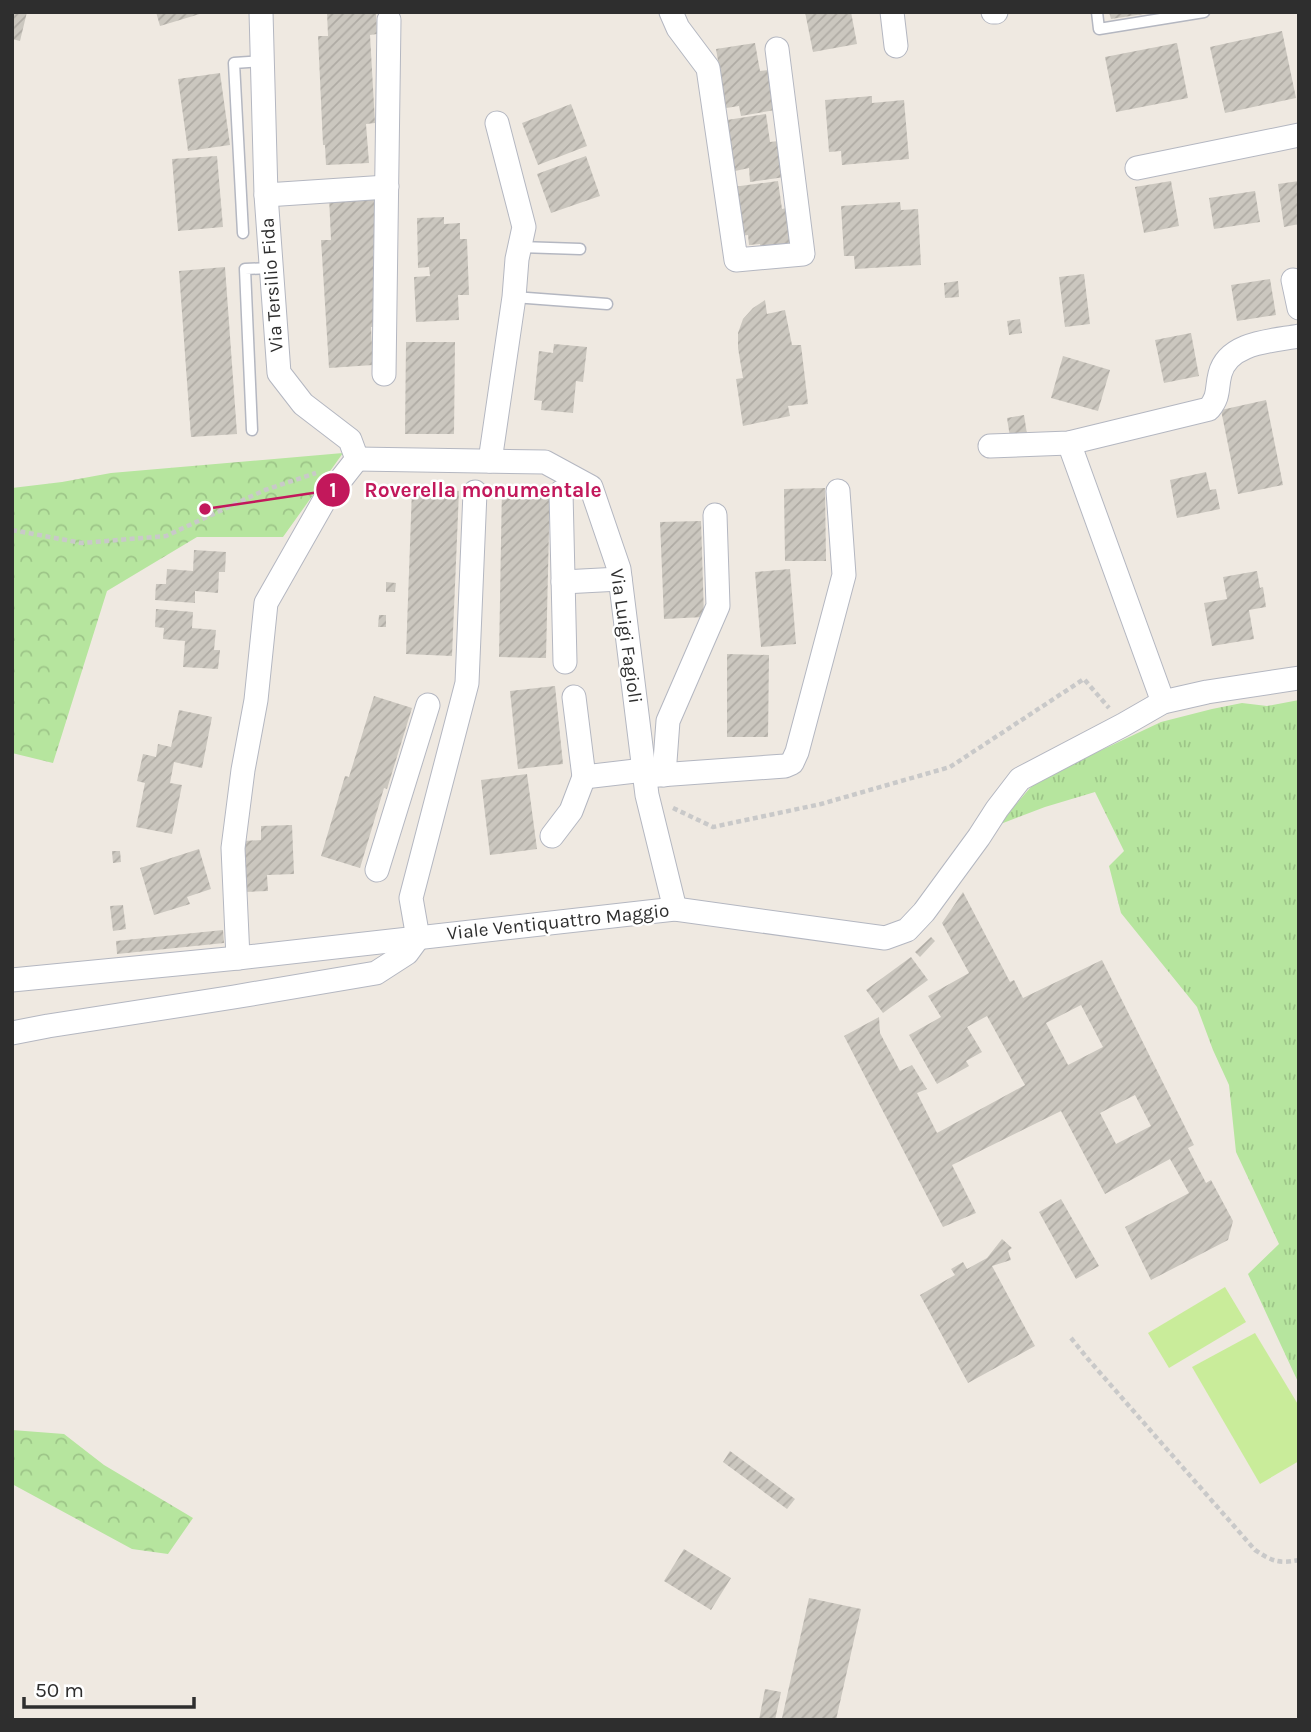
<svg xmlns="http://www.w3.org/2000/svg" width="1311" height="1732" font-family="Karla,sans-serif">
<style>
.grass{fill:url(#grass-tufts)}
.forest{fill:url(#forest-crowns)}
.pitch{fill:#c9ec9a}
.building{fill:url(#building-hatch);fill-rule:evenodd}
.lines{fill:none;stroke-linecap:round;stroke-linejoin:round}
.service-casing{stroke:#b4b7c1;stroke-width:13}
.minor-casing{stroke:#b4b7c1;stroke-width:25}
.path{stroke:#c9c9c9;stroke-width:4.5;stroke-dasharray:5 3.5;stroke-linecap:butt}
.service{stroke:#fff;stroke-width:10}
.minor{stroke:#fff;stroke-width:23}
.labels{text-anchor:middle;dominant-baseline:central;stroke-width:5;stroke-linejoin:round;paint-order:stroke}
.street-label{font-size:19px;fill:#2e2e2e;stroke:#fff}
.leader{fill:none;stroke:#c2185b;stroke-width:2.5}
.callout-dot{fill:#c2185b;stroke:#fff;stroke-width:2.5}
.mark-label{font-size:21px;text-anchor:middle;font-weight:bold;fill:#fff}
.callout-label{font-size:21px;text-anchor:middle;font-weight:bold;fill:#c2185b;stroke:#fff;stroke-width:5;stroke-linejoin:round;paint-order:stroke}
</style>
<defs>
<pattern id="grass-tufts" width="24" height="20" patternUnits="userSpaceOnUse" patternTransform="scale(1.75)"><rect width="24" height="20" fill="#b6e59e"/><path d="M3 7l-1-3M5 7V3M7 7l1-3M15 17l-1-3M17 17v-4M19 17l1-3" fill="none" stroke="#9dc588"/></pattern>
<pattern id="forest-crowns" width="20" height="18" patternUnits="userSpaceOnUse" patternTransform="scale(1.75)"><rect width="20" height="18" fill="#b6e59e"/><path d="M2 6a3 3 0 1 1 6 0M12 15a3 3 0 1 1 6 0" fill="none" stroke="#9dc588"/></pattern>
<pattern id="building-hatch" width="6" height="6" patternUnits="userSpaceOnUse" patternTransform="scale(1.75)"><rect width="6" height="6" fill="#cbc7bf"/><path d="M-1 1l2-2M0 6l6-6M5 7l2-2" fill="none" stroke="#afaba4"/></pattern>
</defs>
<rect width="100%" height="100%" fill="#efe9e1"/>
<!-- grass -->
<polygon class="grass" points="1299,700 1299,1384 1248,1274 1279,1244 1236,1152 1229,1085 1213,1050 1197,1007 1121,913 1109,866 1124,851 1095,792 1045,807 998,825 1036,781 1161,722 1212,709 1242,703 1267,706"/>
<!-- forest -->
<g class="forest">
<polygon points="343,453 283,537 197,537 107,591 53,763 12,753 12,488 62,482 111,473"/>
<polygon points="12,1430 64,1434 104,1465 193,1518 168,1554 132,1549 12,1484"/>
</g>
<!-- pitch -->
<g class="pitch">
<polygon points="1225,1287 1246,1322 1169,1368 1148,1333"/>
<polygon points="1255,1333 1299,1406 1299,1461 1260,1484 1192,1367"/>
</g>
<!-- building -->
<g class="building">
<polygon points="12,12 27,12 20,41 12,39"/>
<polygon points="156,12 203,12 203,13 160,26"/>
<polygon points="327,12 376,12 377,34 370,35 375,123 366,124 369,163 326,165 325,145 323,145 318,36 328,36"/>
<polygon points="805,12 851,12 857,44 813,52"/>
<polygon points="1109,12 1143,12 1143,14 1111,19"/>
<polygon points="1282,31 1296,98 1225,113 1210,47"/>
<polygon points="755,43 760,71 769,70 775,110 741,116 739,106 726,108 716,49"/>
<polygon points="1177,43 1188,98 1116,112 1105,57"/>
<polygon points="220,73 230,145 188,151 178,79"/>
<polygon points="872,96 872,103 904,100 909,159 842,165 841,151 829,152 825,100"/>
<polygon points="571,104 587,146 538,165 522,123"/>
<polygon points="766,114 770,142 779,141 785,177 750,182 749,168 735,171 727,120"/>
<polygon points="217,156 223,227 178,231 172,159"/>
<polygon points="586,156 600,196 551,213 537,174"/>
<polygon points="778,181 782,209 791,207 796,245 761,249 760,244 749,245 748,235 740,236 733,187"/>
<polygon points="1171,181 1179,226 1144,233 1135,187"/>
<polygon points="1299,181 1299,224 1284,227 1278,184"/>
<polygon points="1255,191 1260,222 1214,229 1209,198"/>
<polygon points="377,194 379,249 373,250 377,327 371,327 373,365 329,368 321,240 331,240 329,197"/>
<polygon points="900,202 901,210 918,209 921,265 855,269 854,256 844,256 841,206"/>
<polygon points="444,217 444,224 460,223 460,239 467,239 469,295 458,295 459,320 416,322 414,277 430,276 429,267 418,268 417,218"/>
<polygon points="225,267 237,434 191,437 179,271"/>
<polygon points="1084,274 1090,324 1065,327 1059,277"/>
<polygon points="1270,279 1276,315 1237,321 1231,285"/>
<polygon points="958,281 959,297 945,298 944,283"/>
<polygon points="765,300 767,314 785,310 792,345 801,345 808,404 788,406 790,416 743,426 736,379 743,378 738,348 738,333 743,319 753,308"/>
<polygon points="1020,319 1022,333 1009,335 1007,321"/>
<polygon points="1191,333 1199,376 1164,383 1155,340"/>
<polygon points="406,342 455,342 454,434 405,434"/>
<polygon points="554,344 587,347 583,382 576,381 573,413 541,410 542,401 534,400 539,351 553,353"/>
<polygon points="1063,356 1110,370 1098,411 1051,398"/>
<polygon points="1266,400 1283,485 1238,494 1221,410"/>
<polygon points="1024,415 1027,434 1010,437 1007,418"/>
<polygon points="1206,472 1210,490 1216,489 1220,509 1177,518 1170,480"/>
<polygon points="502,485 550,486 546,658 499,657"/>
<polygon points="825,488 826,561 785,561 784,489"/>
<polygon points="412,489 459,491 452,656 406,654"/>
<polygon points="701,521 704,617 664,619 660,522"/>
<polygon points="194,550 226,552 225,572 219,572 218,593 195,591 195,603 155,600 156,584 166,584 167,569 193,571"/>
<polygon points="790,569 796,644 761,647 755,572"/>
<polygon points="1257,571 1260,588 1263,587 1266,607 1249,610 1254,639 1212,646 1204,603 1227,599 1223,577"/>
<polygon points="386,582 396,583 395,592 386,592"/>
<polygon points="156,609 193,612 192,628 216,630 214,650 220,650 218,669 183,667 185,641 163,639 164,628 155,627"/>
<polygon points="379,615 386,615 386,627 378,627"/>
<polygon points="727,654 769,655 768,737 727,737"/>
<polygon points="555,686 563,764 518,769 510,691"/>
<polygon points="374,696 412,708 387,789 384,788 360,868 321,856 345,776 349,777"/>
<polygon points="179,710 212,717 202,768 174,762 170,783 182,785 172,834 136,827 145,783 137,781 143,754 156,757 158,744 171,747"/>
<polygon points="527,774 537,849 490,855 481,780"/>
<polygon points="292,825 294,874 267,875 268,891 245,892 243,841 261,840 261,826"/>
<polygon points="199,849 211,889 187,897 190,904 154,915 140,868"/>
<polygon points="112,851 120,851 121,862 113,863"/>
<path d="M963,892l47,90 4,-2 9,18 79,-38 92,185 -6,3 18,35 5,-3 22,41 -5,19 -77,40 -26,-53 64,-34 -19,-34 -65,35 -44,-83 -109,54 24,48 -33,14 -99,-191 35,-19 1,16 20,38 12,-6 15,24 -10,4 20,40 88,-48 -38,-69 -20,11 15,25 -16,9 3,5 -32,18 -28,-49 32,-18 -13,-21 41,-23 -27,-50zM1081,1005l22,42 -35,18 -22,-42zM1135,1095l16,31 -35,18 -16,-31z"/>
<polygon points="123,905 126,929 113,931 110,906"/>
<polygon points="223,930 224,943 117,954 116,941"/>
<polygon points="931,937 935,941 920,957 915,952"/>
<polygon points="911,957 928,980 883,1013 866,990"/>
<polygon points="1061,1199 1099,1266 1076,1279 1039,1212"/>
<polygon points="1002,1239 1012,1248 1008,1251 1011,1260 992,1266 1035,1346 968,1383 920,1295 955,1275 951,1269 963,1262 967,1269 987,1258"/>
<polygon points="730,1451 795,1499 787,1509 723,1462"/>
<polygon points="684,1549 731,1578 711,1610 664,1581"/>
<polygon points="809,1598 861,1609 836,1720 790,1720 782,1718"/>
<polygon points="765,1689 781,1692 775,1720 759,1720"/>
</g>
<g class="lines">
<!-- service casing -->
<g class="service-casing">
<g id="service">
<polyline points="1097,12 1099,29 1204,12"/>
<polyline points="243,233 234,63 262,61"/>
<polyline points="520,247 580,249"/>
<polyline points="514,297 607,304"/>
<polyline points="252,430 245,269 271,268"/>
</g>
</g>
<!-- minor casing -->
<g class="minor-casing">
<g id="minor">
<polyline points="261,12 266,195 279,373 303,404 350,440 357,459"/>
<polyline points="671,12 678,28 708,68 736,260 803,254 777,49"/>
<polyline points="892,12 896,46"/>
<polyline points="993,12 996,12"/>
<polyline points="1137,168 1299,135"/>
<polyline points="266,195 387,187"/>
<polyline points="1293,280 1299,308"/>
<polyline points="384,374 389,20"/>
<polyline points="1069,443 1163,702"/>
<path d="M990,446l79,-3 140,-34c11,-14 7,-19 11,-35 8,-32 52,-33 79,-38"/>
<polyline points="357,459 545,462 591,487 619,569 647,795 675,909"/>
<polyline points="490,461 514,297 517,259 524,227 497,123"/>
<polyline points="561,492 565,662"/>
<polyline points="563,582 620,579"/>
<polyline points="574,697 584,777 644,770"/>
<polyline points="664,775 668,721 718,606 715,515"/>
<polyline points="645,776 785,766 792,763 797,752 844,575 838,491"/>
<polyline points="552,836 571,811 584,777"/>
<polyline points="377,870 428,705"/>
<polyline points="238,958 233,848 243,770 256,700 266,603 324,501 357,459"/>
<polyline points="12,980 238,958 675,909 885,938 907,930 924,912 979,837 997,809 1020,779 1123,725 1163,702 1207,692 1299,678"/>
<polyline points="12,1033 48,1026 234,997 376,973 407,953 418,938 411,898 467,683 475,492"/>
</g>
</g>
<!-- path -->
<g class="path">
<polyline points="12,530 82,543 166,536 265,490 316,473"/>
<polyline points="673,808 713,827 821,804 950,767 1084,679 1109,708"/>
<path d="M1071,1338l17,21 167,191c17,11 23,14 44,10"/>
</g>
<!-- service -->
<use href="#service" class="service"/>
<!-- minor -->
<use href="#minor" class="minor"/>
</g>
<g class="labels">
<!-- street labels -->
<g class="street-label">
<text transform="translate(272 285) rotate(-94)">Via Tersilio Fida</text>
<text transform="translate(626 636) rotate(82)">Via Luigi Fagioli</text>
<text transform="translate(558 922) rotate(-6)">Viale Ventiquattro Maggio</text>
</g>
</g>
<!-- callouts -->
<path class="leader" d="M205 509L333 490"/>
<g class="callout-dot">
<circle cx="205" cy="509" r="7"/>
<circle cx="333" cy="490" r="18"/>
</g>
<g class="mark-label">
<text x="333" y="497">1</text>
</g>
<g class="callout-label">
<text x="483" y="497">Roverella monumentale</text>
</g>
<!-- border -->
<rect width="1311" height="1732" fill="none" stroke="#2e2e2e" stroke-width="28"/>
<!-- scale -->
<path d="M24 1697v10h170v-10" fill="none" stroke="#2e2e2e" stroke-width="3.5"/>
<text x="35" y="1697" font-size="21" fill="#2e2e2e" stroke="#ffffff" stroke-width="5" paint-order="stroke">50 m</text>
</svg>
